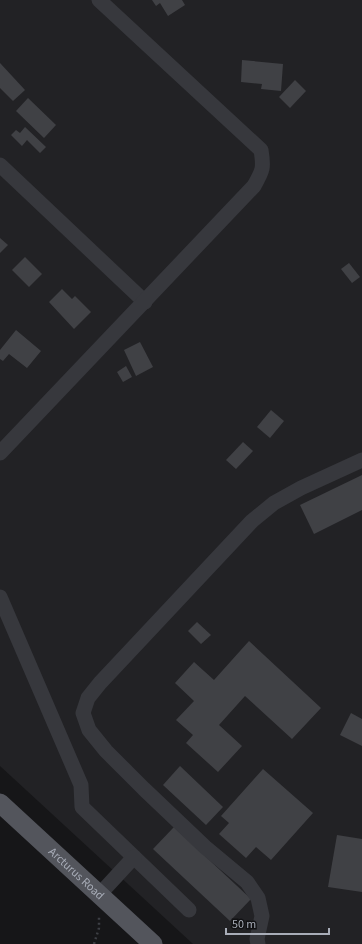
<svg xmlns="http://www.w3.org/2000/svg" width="362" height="944" font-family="'Source Sans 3',sans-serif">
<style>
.built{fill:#222225}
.building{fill:#404145}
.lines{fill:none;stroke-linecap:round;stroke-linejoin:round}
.path{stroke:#3d3f44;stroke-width:2.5;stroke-dasharray:2 3;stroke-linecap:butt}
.minor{stroke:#37383d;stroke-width:15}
.major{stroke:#53555c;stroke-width:19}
.labels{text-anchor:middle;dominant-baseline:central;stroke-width:4;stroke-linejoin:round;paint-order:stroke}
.street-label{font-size:12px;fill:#a8adb8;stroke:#111113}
</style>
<rect width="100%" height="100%" fill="#161618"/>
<!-- built -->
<polygon class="built" points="0,0 362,0 362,944 193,944 0,766"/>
<!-- building -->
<g class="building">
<polygon points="152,0 182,0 185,5 168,16 160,3 156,6"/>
<polygon points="242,60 283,64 281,91 261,89 262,84 241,82"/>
<polygon points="0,63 25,90 13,101 0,88"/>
<polygon points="295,80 306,91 290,108 279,97"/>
<polygon points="28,98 56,125 44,138 16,111"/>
<polygon points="25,127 46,147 40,153 27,140 22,146 11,135 16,130 20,133"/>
<polygon points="0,238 8,245 0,253"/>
<polygon points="25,257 42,274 29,287 12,270"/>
<polygon points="349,263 360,277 352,283 341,269"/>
<polygon points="62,289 72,299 75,296 91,312 74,329 49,302"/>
<polygon points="16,330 41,351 27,368 9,354 3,361 0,359 0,350"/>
<polygon points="140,342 153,367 136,376 124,350"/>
<polygon points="126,366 132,377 123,382 117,372"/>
<polygon points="271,410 284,421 270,438 257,427"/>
<polygon points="243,442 253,451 236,469 226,460"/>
<polygon points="362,475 362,510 314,534 300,505"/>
<polygon points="197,622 211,635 201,644 188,631"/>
<polygon points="249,641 321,708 292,739 245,696 219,725 242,746 218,772 186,743 193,735 176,720 194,701 175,683 194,662 214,680"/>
<polygon points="351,713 362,719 362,746 340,735"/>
<polygon points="180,766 223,807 206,825 163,785"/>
<polygon points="263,769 313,813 271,860 256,847 246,858 219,834 229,823 221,816"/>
<polygon points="174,827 251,899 230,921 153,849"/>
<polygon points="337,835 362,839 362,892 328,887"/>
</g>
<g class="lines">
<!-- path -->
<polyline class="path" points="94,944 99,928 99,915"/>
<!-- minor -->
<g class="minor">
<polyline points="0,165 145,302"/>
<path d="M0,453l254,-267c9,-16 10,-18 7,-36l-162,-150"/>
<polyline points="0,597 81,785 82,807 189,910"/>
<polyline points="99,895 134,857"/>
<polyline points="258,944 257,939 262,916 258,898 247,882 205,847 144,789 106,751 89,730 83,713 88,698 100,683 252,521 274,503 301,488 362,460"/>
</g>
<!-- major -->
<path class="major" id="s1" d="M0,803l153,141"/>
</g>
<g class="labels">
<!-- street labels -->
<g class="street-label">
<text stroke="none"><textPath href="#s1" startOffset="104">Arcturus Road</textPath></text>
</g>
</g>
<!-- scale -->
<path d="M226 928v6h103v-6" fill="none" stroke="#a8adb8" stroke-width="2"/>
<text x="232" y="928" font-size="12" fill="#a8adb8" stroke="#111113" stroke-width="3" paint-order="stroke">50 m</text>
</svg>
